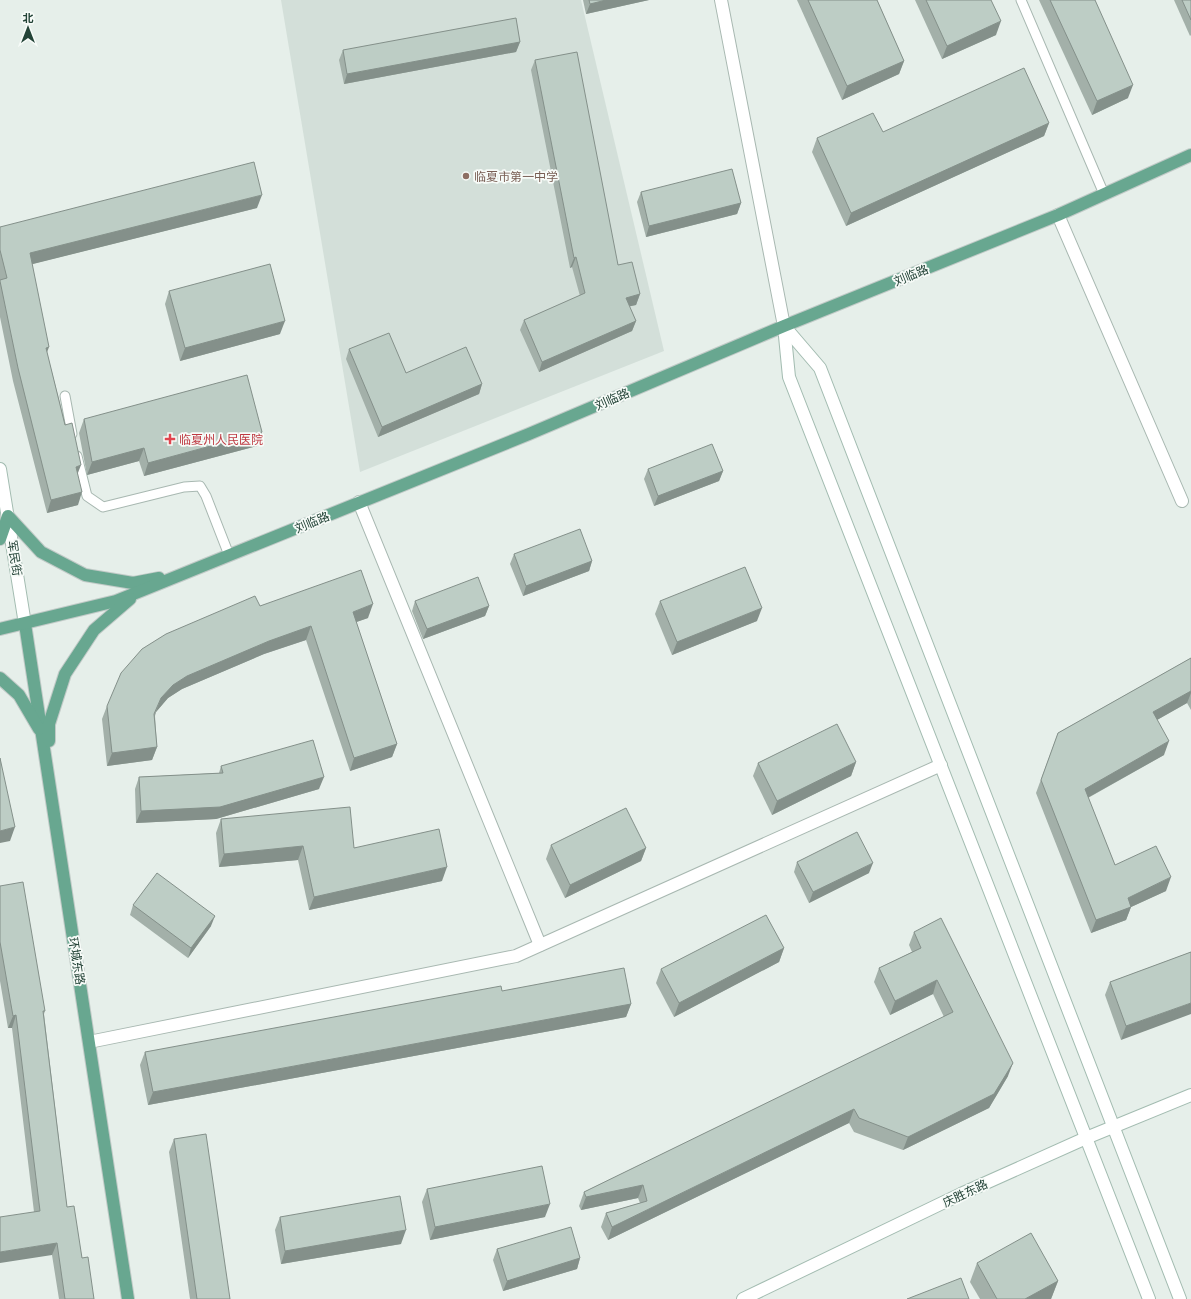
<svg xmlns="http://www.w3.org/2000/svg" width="1191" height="1299" font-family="Inter,'Noto Sans SC',sans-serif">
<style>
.built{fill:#d3dfd9}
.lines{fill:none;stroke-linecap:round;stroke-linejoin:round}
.service-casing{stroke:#a8b8b1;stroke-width:11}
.minor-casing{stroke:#a8b8b1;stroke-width:14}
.secondary-casing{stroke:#a3bcb1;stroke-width:14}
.primary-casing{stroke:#c1cac7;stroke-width:14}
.service{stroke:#fff;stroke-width:9}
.minor{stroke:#fff;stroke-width:12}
.secondary{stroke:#fff;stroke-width:12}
.primary{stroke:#68a790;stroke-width:12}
.wall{fill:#a3b0a9}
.shaded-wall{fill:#84908a}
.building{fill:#bdcdc5;stroke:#84908a}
.education-dot{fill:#8d6e63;stroke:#f7fbf8;stroke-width:1.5}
.health-dot{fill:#e0444e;stroke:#f7fbf8;stroke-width:1.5}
.labels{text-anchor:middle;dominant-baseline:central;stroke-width:3.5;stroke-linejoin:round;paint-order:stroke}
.education-label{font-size:12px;fill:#785e54;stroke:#f7fbf8;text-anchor:start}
.street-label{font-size:12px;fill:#234337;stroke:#f7fbf8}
.health-label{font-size:12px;fill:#be3a42;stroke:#f7fbf8;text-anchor:start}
</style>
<rect width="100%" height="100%" fill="#e6efea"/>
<!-- built -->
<polygon class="built" points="281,0 581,0 664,351 360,472"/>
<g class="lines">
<!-- service casing -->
<g class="service-casing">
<g id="service">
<polyline points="1021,0 1104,194"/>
<polyline points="65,396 72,434"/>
<polyline points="77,456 87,496 103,507 184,487 200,486 206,496 229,555"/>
</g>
</g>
<!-- minor casing -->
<g class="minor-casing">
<g id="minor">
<polyline points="721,0 784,326"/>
<polyline points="1058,215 1182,501"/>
<polyline points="359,502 540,945"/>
<polyline points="89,1042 516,956 941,765"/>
</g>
</g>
<!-- secondary casing -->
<g class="secondary-casing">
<g id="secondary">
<polyline points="784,326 820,368 1180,1299"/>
<polyline points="784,326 789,377 1149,1299"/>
<polyline points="0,469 25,624"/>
<polyline points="743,1299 961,1194 1086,1138 1191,1095"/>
</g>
</g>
<!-- primary casing -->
<g class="primary-casing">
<g id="primary">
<polyline points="0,539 8,516 41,552 85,575 133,583 159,578"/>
<polyline points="25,624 128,1299"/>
<polyline points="0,629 116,601 529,434 784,326 1058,215 1191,155"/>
<polyline points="0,678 19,695 39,729"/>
<polyline points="49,741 49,724 65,674 94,630 130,599"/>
</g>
</g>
<!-- service -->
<use href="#service" class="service"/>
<!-- minor -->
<use href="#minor" class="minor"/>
<!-- secondary -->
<use href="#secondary" class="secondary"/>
<!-- primary -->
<use href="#primary" class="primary"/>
</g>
<!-- wall -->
<g class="wall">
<polygon points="583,0 649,0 586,14"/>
<polygon points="797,0 877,0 904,61 899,74 842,100"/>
<polygon points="915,0 991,0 996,35 942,59"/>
<polygon points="1039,0 1095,0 1128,98 1092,115"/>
<polygon points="1174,0 1191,0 1191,35 1190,36"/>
<polygon points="520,42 516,52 344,84 339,60 343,50"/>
<polygon points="535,60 618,265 640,294 636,305 629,306 636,321 632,331 539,372 520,330 524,320 580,296 572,267 570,268 531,70"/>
<polygon points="1049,123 1044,136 846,226 812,152 817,138 883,132"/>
<polygon points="641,192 741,203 737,214 646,237 637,202"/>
<polygon points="257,208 32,264 47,353 78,473 78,505 47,513 13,381 0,317 0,227"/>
<polygon points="169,291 280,334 180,361 165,304"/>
<polygon points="349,349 406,373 482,384 479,394 378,437 346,359"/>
<polygon points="84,419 262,432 257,446 144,476 139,461 87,475 79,433"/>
<polygon points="648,469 723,471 719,481 654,506 644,479"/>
<polygon points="514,554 592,561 589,571 523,596 510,564"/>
<polygon points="415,601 489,606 485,616 423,639 412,611"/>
<polygon points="660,601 757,621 672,655 655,614"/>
<polygon points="260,606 368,618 356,622 397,744 392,757 350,771 306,640 264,654 182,689 168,698 156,712 155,716 157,747 152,760 107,766 102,719 107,706"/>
<polygon points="1191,658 1191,710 1187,703 1157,720 1164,755 1088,798 1115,865 1166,891 1131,907 1126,920 1091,933 1036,793 1058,733"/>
<polygon points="856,762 851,776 772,815 753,776 758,763"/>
<polygon points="221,766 319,789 216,819 136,823 135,789 139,777 219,773"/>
<polygon points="221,819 354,848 442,881 309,910 298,860 219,867 216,833"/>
<polygon points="551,845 646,848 641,861 565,898 546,859"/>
<polygon points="797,862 869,873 809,903 794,872"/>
<polygon points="0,886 45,1011 44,1014 67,1207 94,1299 59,1299 52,1255 34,1212 12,1028 8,1028 0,981"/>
<polygon points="133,905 211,926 188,958 130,915"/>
<polygon points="914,932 1008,1076 989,1108 903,1150 854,1132 849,1123 608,1240 601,1227 606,1213 640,1203 638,1198 581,1210 579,1206 584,1192 944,1017 933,994 890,1015 874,982 879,968 912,952 909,945"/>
<polygon points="784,948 779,962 674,1017 656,983 661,969"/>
<polygon points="1191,952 1121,1040 1105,995 1110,982"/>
<polygon points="502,991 631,1004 626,1017 148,1105 140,1065 145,1052"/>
<polygon points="174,1139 230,1299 190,1299 169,1152"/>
<polygon points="427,1189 545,1217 430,1240 422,1202"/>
<polygon points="280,1217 401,1244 281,1264 275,1230"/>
<polygon points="497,1249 580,1258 577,1269 503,1291 493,1260"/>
<polygon points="977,1263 1058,1281 1051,1299 980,1299 970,1282"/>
</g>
<!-- shaded-wall -->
<g class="shaded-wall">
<polygon points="606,0 649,0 586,14 590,4"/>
<polygon points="1001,21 996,35 942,59 947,46"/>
<polygon points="520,42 516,52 344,84 347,74"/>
<polygon points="904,61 899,74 842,100 847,86"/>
<polygon points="1133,85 1128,98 1092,115 1097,101"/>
<polygon points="1049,123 1044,136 846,226 851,213"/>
<polygon points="262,195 257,208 25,266 30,253"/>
<polygon points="741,203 737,214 646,237 649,226"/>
<polygon points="576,257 572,267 570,268 574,258"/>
<polygon points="640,294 636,305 622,308 626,298"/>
<polygon points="285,321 280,334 180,361 185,348"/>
<polygon points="636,321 632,331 539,372 542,362"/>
<polygon points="49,347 44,360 46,348"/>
<polygon points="482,384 479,394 378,437 382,427"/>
<polygon points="262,432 257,446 144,476 148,463"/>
<polygon points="144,448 139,461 87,475 92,462"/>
<polygon points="81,465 76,478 76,467"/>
<polygon points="723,471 719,481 654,506 658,496"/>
<polygon points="82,492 78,505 47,513 51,500"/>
<polygon points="592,561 589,571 523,596 526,586"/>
<polygon points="373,604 368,618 348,625 353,612"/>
<polygon points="489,606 485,616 423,639 427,629"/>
<polygon points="762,608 757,621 672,655 677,642"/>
<polygon points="311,626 306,640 264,654 182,689 168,698 156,712 150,727 161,698 173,685 187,676 269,641"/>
<polygon points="1191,691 1191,693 1187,703 1148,725 1153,712"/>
<polygon points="1169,741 1164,755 1080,802 1085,789"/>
<polygon points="397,744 392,757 350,771 354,758"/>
<polygon points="157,747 152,760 107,766 112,753"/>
<polygon points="856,762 851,776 772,815 777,801"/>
<polygon points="324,777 319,789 216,819 136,823 141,811"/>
<polygon points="15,827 10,841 0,843 0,831"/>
<polygon points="303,846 298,860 219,867 224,854"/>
<polygon points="646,848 641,861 565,898 570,885"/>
<polygon points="873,863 869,873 809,903 813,892"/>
<polygon points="447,867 442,881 309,910 314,897"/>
<polygon points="1171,877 1166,891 1131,907 1126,920 1091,933 1096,920 1128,898"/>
<polygon points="215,916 211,926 188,958 191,948"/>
<polygon points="784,948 779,962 674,1017 679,1003"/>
<polygon points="937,980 933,994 890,1015 895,1001"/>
<polygon points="1191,1003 1191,1014 1121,1040 1126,1026"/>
<polygon points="631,1004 626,1017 148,1105 153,1092"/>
<polygon points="16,1015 12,1028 8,1028 13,1016"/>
<polygon points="1013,1063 1008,1076 989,1108 903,1150 908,1137"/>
<polygon points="854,1109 849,1123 608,1240 612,1227"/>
<polygon points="643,1185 638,1198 581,1210 586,1197"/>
<polygon points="550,1204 545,1217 430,1240 435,1227"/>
<polygon points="406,1230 401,1244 281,1264 285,1251"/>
<polygon points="57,1243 52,1255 0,1263 0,1252"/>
<polygon points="580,1258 577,1269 503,1291 507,1281"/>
<polygon points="1058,1281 1051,1299 1025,1299"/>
</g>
<!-- building -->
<g class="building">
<polygon points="589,0 606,0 590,4"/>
<polygon points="808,0 877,0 904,61 847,86"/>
<polygon points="926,0 991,0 1001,21 947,46"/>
<polygon points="1050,0 1095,0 1133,85 1097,101"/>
<polygon points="1182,0 1191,0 1191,20"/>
<polygon points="516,18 520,42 347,74 343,50"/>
<polygon points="577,52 618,265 632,262 640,294 626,298 636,321 542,362 524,320 585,293 576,257 574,258 535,60"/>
<polygon points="1024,68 1049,123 851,213 817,138 873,113 883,132"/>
<polygon points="254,162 262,195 30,253 49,347 46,348 65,425 72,423 81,465 76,467 82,492 51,500 18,368 0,281 0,280 7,278 0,250 0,227"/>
<polygon points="732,169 741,203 649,226 641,192"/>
<polygon points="270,264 285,321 185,348 169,291"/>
<polygon points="389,333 406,373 466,347 482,384 382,427 349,349"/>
<polygon points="247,375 262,432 148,463 144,448 92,462 84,419"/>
<polygon points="712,444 723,471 658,496 648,469"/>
<polygon points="580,529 592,561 526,586 514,554"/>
<polygon points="745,567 762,608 677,642 660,601"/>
<polygon points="361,570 373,604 353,612 397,744 354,758 311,626 269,641 187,676 173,685 161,698 154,714 157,747 112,753 107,706 121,673 142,649 166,634 255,596 260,606"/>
<polygon points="478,577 489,606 427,629 415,601"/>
<polygon points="1191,658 1191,691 1153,712 1169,741 1085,789 1115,865 1156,846 1171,877 1128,898 1131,907 1096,920 1041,780 1058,733"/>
<polygon points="837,724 856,762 777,801 758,763"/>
<polygon points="313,740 324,777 220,807 141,811 139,777 223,773 221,766"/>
<polygon points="0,758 15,827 0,831"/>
<polygon points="350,807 354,848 439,829 447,867 314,897 303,846 224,854 221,819"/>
<polygon points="626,808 646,848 570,885 551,845"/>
<polygon points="857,832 873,863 813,892 797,862"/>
<polygon points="157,873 215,916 191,948 133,905"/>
<polygon points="23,882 45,1011 43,1011 67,1207 74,1206 82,1258 88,1257 94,1299 65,1299 57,1243 0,1252 0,1217 40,1211 16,1015 13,1016 0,942 0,886"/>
<polygon points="766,915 784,948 679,1003 661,969"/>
<polygon points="941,918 1013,1063 994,1094 908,1137 859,1118 854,1109 612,1227 606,1213 647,1201 643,1185 586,1197 584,1192 953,1012 937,980 895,1001 879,968 921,948 914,932"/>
<polygon points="1191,952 1191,1003 1126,1026 1110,982"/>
<polygon points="624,968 631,1004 153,1092 145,1052 501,986 502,991"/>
<polygon points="206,1134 230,1299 197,1299 174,1139"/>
<polygon points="542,1166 550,1204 435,1227 427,1189"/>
<polygon points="400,1196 406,1230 285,1251 280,1217"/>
<polygon points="571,1227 580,1258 507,1281 497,1249"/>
<polygon points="1031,1233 1058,1281 1025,1299 997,1299 977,1263"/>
<polygon points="961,1278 969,1299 907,1299"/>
</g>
<!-- markers -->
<circle class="education-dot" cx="466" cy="176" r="4"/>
<path class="health-dot" d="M168 433h4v4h4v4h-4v4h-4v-4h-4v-4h4z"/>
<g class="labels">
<!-- education labels -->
<g class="education-label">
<text x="474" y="176">临夏市第一中学</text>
</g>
<!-- street labels -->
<g class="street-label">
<text transform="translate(911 275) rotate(-22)">刘临路</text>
<text transform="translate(612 399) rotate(-23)">刘临路</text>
<text transform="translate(312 522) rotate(-22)">刘临路</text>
<text transform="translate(15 558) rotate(81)">军民街</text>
<text transform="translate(77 961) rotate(81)">环城东路</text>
<text transform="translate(965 1193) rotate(-25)">庆胜东路</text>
</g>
<!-- health labels -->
<g class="health-label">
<text x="179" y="439">临夏州人民医院</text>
</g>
</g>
<!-- north arrow -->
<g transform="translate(28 28)" stroke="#f7fbf8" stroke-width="3" paint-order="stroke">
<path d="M0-3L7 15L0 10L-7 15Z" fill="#234337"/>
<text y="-6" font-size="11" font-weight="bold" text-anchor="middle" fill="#234337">北</text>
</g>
</svg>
